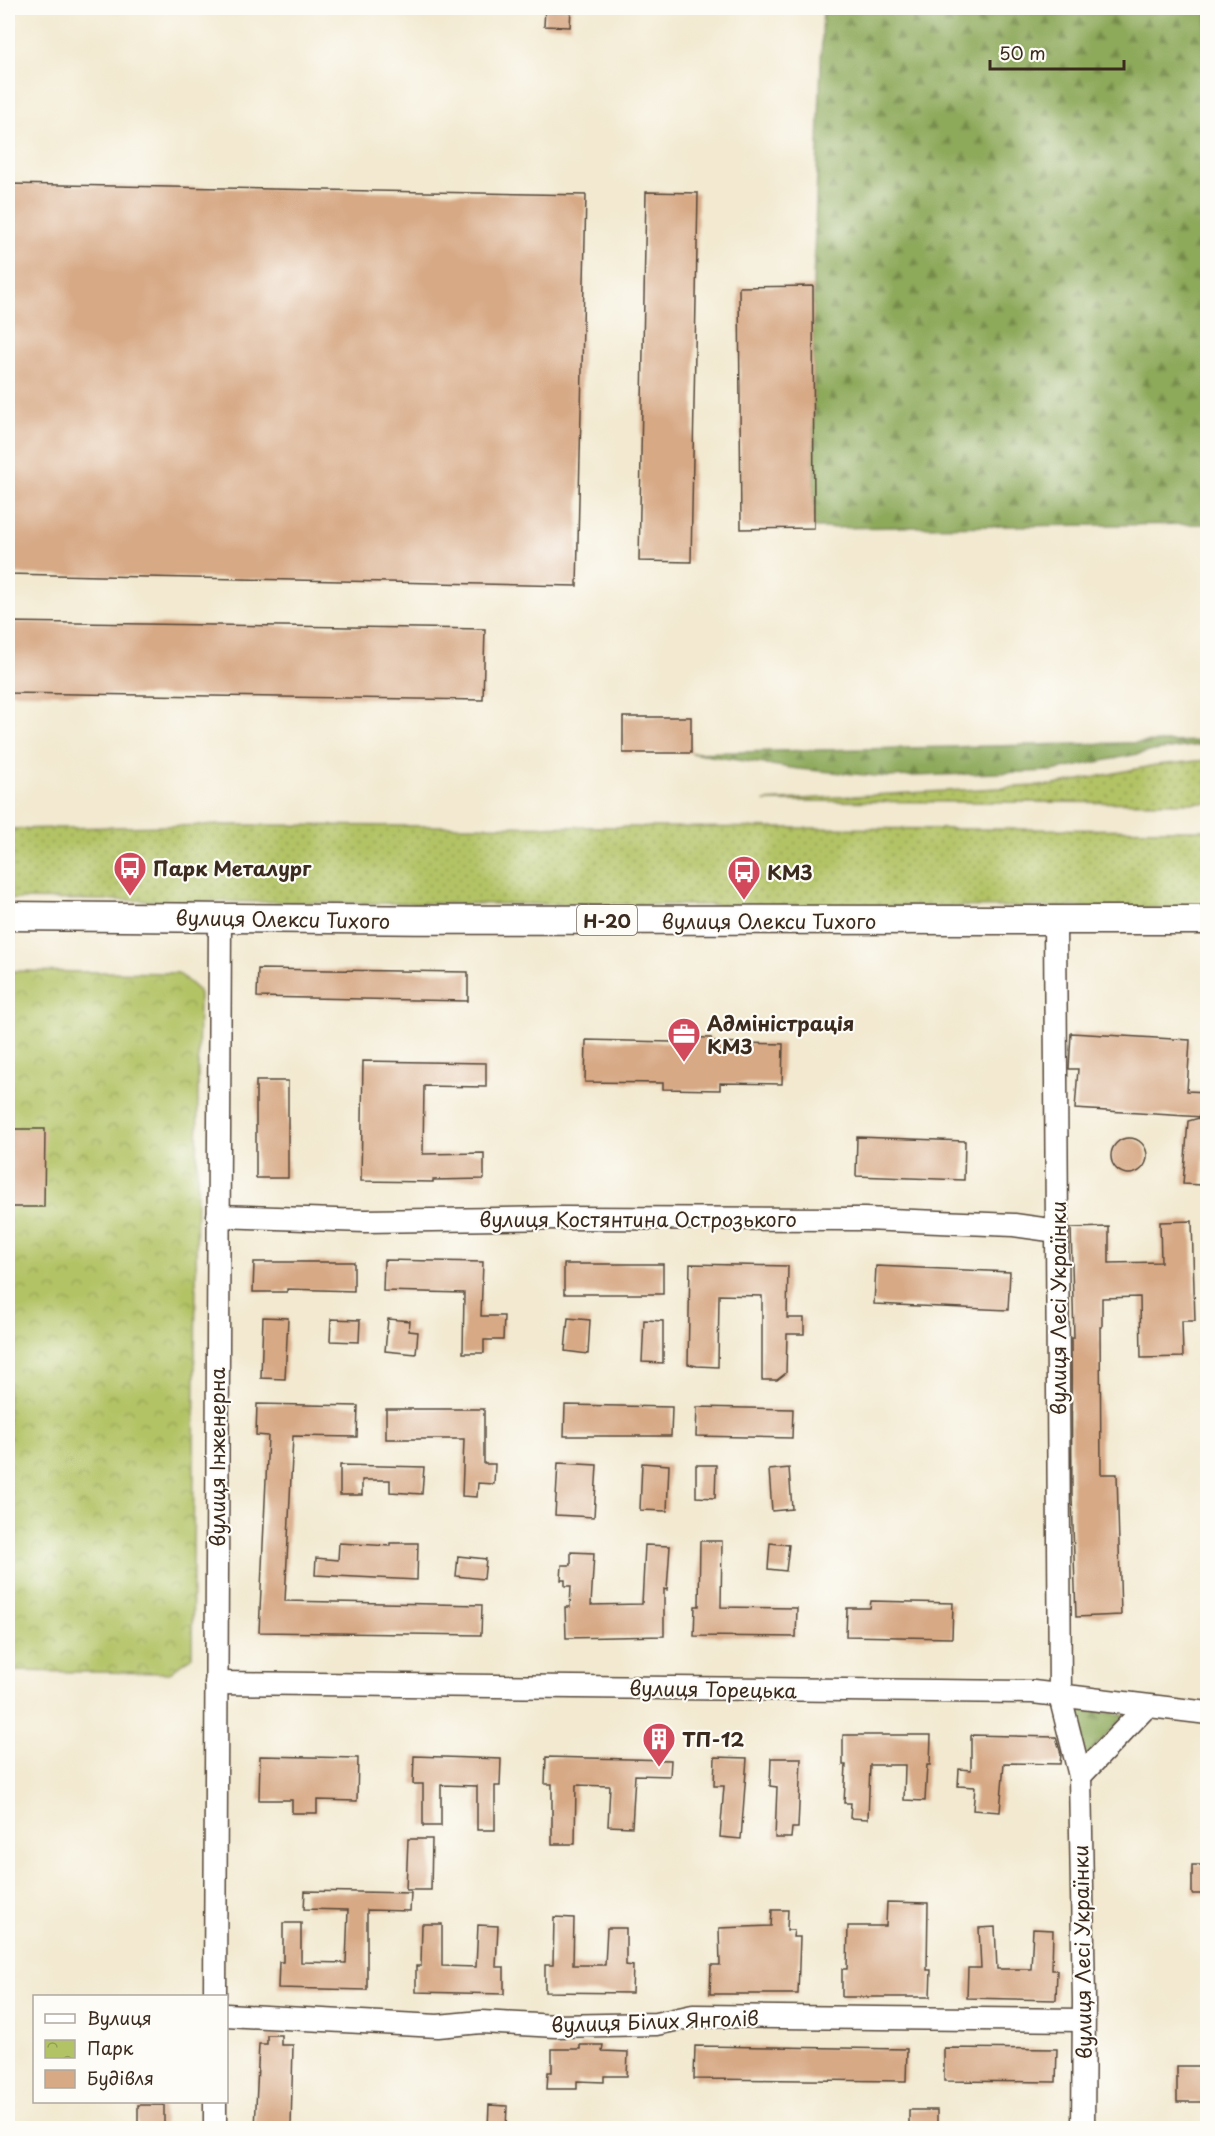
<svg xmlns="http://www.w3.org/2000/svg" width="1215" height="2136" font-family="'Playpen Sans',sans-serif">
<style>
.grass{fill:url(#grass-dots);stroke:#767642;stroke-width:1.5}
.forest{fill:url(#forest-firs);stroke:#646a3c;stroke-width:1.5}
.park{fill:url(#park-crowns);stroke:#767642;stroke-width:1.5}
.building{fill:#d7a985}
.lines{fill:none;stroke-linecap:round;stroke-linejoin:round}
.minor-casing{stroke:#564739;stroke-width:25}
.major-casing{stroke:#564739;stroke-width:31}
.minor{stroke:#fff;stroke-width:22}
.major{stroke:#fff;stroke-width:28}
.labels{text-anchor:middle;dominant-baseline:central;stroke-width:4.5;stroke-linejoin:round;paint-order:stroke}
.shield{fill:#fdfcf7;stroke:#75695f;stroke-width:1.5}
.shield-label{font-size:18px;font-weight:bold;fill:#3b2a1e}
.poi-label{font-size:20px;font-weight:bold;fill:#3b2a1e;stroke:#fdfcf7;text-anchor:start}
.street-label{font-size:20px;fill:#3b2a1e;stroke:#fdfcf7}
</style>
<defs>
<pattern id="grass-dots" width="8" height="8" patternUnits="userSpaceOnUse" patternTransform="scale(1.5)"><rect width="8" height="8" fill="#b2c365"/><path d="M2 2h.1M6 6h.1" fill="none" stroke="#929f53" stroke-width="1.8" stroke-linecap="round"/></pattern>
<pattern id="forest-firs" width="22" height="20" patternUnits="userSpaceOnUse" patternTransform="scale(1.5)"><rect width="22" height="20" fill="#8da95a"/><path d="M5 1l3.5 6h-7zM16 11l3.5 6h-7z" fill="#748a4a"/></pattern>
<pattern id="park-crowns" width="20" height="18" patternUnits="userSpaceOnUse" patternTransform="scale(1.5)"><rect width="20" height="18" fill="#b2c365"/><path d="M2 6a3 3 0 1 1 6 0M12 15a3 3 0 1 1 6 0" fill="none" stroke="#929f53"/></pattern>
</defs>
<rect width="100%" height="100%" fill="#fdfcf7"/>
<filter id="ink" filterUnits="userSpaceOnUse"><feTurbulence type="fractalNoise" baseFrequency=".0167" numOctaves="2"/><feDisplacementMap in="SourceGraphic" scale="12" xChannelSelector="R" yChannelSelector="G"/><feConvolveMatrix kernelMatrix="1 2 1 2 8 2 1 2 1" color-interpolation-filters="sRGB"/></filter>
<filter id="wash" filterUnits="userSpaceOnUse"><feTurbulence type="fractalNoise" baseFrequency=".008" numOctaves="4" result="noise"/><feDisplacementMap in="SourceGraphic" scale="24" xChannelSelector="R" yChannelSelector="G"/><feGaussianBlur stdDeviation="1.35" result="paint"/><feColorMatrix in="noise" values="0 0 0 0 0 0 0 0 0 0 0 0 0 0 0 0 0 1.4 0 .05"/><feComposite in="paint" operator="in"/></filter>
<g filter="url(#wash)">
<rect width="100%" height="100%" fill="#f2e9d0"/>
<!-- grass -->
<g class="grass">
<polygon points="1207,760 1207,803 764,801 1054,785 1156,765"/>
<polygon points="223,825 1207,830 1207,908 360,903 8,899 8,829"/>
</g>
<!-- forest -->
<g class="forest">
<polygon points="823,8 1207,8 1207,524 814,528 813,286"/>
<polygon points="1208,741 1207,744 1153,751 1052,771 888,777 798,769 691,753"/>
<polygon points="1069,1707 1125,1715 1084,1759"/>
</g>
<!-- park -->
<polygon class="park" points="8,971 178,973 199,991 192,1656 170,1673 8,1671"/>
<g id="blocks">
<!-- building -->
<g class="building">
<polygon points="545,8 571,8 570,27 544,26"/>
<polygon points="8,184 586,195 577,586 8,574"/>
<polygon points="646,192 698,193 691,562 639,561"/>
<polygon points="813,286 814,528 741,529 739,287"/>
<polygon points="8,622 485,629 483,700 8,693"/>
<rect x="623" y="717" width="68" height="36"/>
<polygon points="258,969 468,972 468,1001 257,997"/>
<polygon points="1071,1033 1190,1040 1187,1091 1208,1092 1202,1185 1183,1184 1188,1121 1203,1117 1075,1109 1078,1069 1069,1069"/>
<polygon points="671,1037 711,1038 711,1042 783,1044 782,1084 720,1083 720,1090 663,1089 663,1083 585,1082 586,1040 671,1042"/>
<polygon points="363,1061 486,1063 486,1087 424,1086 423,1154 484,1153 484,1179 433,1180 433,1182 361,1181"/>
<rect x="256" y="1081" width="32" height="97"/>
<polygon points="8,1129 45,1129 44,1207 8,1207"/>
<polygon points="857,1137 965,1141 964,1180 856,1176"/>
<circle cx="1129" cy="1156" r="18"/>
<polygon points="1192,1221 1195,1321 1182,1321 1183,1357 1141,1358 1140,1297 1102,1298 1102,1327 1100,1327 1101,1474 1117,1474 1121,1615 1076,1617 1072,1496 1071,1338 1074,1338 1071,1228 1109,1227 1109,1263 1161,1262 1160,1222"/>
<polygon points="384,1260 483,1262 481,1316 504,1316 503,1340 484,1340 484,1353 463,1353 464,1293 383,1291"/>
<polygon points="254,1262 354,1262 354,1291 287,1289 287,1292 253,1292"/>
<rect x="564" y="1264" width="99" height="30"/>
<polygon points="690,1264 788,1266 787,1318 804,1318 804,1334 787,1334 786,1373 777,1380 762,1380 762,1296 719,1295 718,1367 697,1366 688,1364"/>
<polygon points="876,1266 1010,1272 1008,1310 874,1304"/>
<polygon points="263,1317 288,1318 285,1379 261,1378"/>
<polygon points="568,1318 590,1320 588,1354 565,1351"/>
<polygon points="331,1319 360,1320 359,1342 330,1341"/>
<polygon points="388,1319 410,1321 409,1331 418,1332 416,1354 385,1351"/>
<polygon points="644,1320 663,1321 663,1363 642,1362"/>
<polygon points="257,1404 358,1406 357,1437 293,1436 285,1601 482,1605 481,1635 259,1632 268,1436 256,1435"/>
<polygon points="565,1405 672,1407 671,1436 564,1436"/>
<polygon points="697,1407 793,1409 792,1438 696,1436"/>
<polygon points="386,1409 484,1409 484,1464 495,1464 494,1484 478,1483 477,1497 462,1496 464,1439 386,1439"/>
<polygon points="558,1463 597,1465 594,1517 555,1515"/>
<polygon points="642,1463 669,1465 667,1511 640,1510"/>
<polygon points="340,1465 424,1467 422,1494 390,1492 390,1480 362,1480 362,1495 340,1495"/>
<polygon points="696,1465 716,1465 715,1498 696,1497"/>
<polygon points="789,1468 792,1509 772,1511 769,1470"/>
<polygon points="700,1541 722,1541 721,1607 797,1608 796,1637 694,1636 695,1606 699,1606"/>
<polygon points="339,1543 390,1546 390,1543 418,1543 417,1580 315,1575 316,1558 338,1560"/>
<polygon points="770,1543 789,1545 786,1571 768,1569"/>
<polygon points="645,1545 670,1546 667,1590 664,1589 664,1636 566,1638 565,1607 570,1607 571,1586 565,1586 565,1580 561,1580 562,1565 571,1565 571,1552 594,1553 591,1605 642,1604"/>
<polygon points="458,1556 486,1559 484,1579 456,1576"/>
<polygon points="871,1601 953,1603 952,1638 846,1636 847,1608 870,1608"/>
<polygon points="843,1735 931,1735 930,1765 927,1765 925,1801 904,1800 905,1765 870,1765 868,1819 850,1818 851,1803 844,1803 846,1765 843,1765"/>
<polygon points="971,1735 1056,1737 1061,1754 1060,1764 1004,1763 1000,1812 973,1810 975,1787 958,1786 959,1769 971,1770"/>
<polygon points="260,1756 358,1758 357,1801 317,1800 317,1813 292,1813 292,1800 259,1800"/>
<polygon points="414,1756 501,1759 500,1786 495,1786 495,1830 477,1830 477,1786 441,1785 441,1826 423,1826 423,1784 413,1784"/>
<polygon points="546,1757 671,1760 670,1776 635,1775 632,1827 608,1826 610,1786 576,1785 575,1844 552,1844 552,1784 545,1784"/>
<polygon points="715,1757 747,1758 741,1839 720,1837 724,1786 714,1786"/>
<polygon points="771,1758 801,1758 798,1828 792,1828 791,1838 775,1838 777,1787 770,1786"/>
<polygon points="408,1839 432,1839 431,1890 406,1890"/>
<rect x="1192" y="1865" width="16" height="29"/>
<polygon points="305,1891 411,1893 410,1911 367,1910 367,1990 278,1988 279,1962 283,1962 283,1923 301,1923 301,1962 346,1963 348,1910 304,1909"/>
<polygon points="887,1902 928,1903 927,1970 931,1970 930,1997 842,1997 842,1969 847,1969 848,1926 886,1926"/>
<polygon points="772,1910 788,1910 787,1930 794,1930 793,1937 800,1937 798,1994 710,1994 711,1965 720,1965 719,1928 771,1926"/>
<polygon points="554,1917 574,1918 573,1965 605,1965 607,1928 626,1928 626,1965 633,1966 632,1993 545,1992 545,1965 553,1965"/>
<polygon points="422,1924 442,1924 442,1966 476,1967 478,1925 498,1926 496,1967 504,1967 504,1994 416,1992 416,1966 421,1966"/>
<polygon points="995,1927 997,1969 1031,1969 1033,1929 1053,1930 1052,1970 1057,1970 1056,2000 967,1998 968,1968 981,1968 979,1928"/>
<polygon points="267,2035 281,2035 281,2045 293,2045 291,2128 255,2128 259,2044 267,2044"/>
<polygon points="580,2045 603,2045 602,2051 628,2052 627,2076 604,2076 604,2082 577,2081 577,2089 547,2089 548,2072 552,2072 552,2049 580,2049"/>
<polygon points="695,2046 907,2049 906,2081 694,2079"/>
<polygon points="944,2048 1057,2049 1056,2082 944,2081"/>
<rect x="1177" y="2066" width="31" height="36"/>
<rect x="138" y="2105" width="26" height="23"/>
<polygon points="489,2105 507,2106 506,2128 488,2128"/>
<rect x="909" y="2110" width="28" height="18"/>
</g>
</g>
</g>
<g filter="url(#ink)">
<use href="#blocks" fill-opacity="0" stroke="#564739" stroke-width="1.5"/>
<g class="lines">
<!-- minor casing -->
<g class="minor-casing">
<g id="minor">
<polyline points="1055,921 1060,1696 1080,1776 1084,2001 1083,2128"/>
<polyline points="218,1216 365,1221 559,1218 864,1219 1014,1225 1057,1231"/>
<polyline points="216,1683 1033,1692 1208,1713"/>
<polyline points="1080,1776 1146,1707"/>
<polyline points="215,1996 220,918"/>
<polyline points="226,2015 438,2026 481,2022 556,2026 656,2024 693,2016 1083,2020"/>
<polyline points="215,2128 215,2102"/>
</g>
</g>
<!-- major casing -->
<g class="major-casing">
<path id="major" d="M8,916c400,5 799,6 1200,4"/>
</g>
<!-- minor -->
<use href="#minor" class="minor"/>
<!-- major -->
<use href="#major" class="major"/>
</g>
</g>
<!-- icons -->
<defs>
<g id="bus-pin" transform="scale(1.725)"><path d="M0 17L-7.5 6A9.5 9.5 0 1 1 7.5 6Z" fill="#d1495b" stroke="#fdfcf7"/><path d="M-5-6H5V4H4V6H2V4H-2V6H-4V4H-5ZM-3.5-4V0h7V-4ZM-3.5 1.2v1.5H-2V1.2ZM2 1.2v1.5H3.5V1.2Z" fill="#fff"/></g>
<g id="office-pin" transform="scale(1.725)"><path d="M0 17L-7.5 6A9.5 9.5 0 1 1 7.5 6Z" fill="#d1495b" stroke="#fdfcf7"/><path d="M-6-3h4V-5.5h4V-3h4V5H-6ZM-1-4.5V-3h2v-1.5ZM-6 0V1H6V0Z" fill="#fff"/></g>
<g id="building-pin" transform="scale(1.725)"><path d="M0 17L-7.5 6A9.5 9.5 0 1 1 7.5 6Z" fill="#d1495b" stroke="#fdfcf7"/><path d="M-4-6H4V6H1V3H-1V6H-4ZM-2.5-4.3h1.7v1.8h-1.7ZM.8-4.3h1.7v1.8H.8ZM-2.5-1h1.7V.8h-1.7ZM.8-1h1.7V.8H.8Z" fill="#fff"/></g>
</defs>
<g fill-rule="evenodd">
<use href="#bus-pin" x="130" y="868"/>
<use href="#bus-pin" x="744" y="872"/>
<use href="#office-pin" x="684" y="1034"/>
<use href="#building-pin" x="659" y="1739"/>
</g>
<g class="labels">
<!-- shield labels -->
<rect class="shield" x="577" y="905" width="60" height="30" rx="4.5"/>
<g class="shield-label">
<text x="607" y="920">Н-20</text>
</g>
<!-- poi labels -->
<g class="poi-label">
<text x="153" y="868">Парк Металург</text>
<text x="767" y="872">КМЗ</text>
<text x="707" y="1023">Адміністрація<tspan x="707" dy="23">КМЗ</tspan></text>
<text x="682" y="1739">ТП-12</text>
</g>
<!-- street labels -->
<g class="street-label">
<text transform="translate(283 919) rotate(1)">вулиця Олекси Тихого</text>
<text x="769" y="921">вулиця Олекси Тихого</text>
<text x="638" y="1219">вулиця Костянтина Острозького</text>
<text transform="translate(1058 1308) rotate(-90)">вулиця Лесі Українки</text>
<text transform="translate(217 1457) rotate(-90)">вулиця Інженерна</text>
<text transform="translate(713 1689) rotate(1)">вулиця Торецька</text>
<text transform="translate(1082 1952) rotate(-91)">вулиця Лесі Українки</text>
<text transform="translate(655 2021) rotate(-2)">вулиця Білих Янголів</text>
</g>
</g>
<!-- margin -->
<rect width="1215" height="2136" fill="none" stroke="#fdfcf7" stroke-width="30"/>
<!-- legend -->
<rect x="33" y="1995" width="195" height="108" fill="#fdfcf7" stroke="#afa8a0" stroke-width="1.5"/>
<rect x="45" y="2014" width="30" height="9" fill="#ffffff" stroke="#afa8a0" stroke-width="1.5"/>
<text x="87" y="2025" font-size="18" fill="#3b2a1e">Вулиця</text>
<rect x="45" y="2040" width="30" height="18" fill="url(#park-crowns)" stroke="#afa8a0" stroke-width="1.5"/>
<text x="87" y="2055" font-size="18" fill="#3b2a1e">Парк</text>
<rect x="45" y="2070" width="30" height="18" fill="#d7a985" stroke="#afa8a0" stroke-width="1.5"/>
<text x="87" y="2085" font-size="18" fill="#3b2a1e">Будівля</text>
<!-- scale -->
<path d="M990 60v9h134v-9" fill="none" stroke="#3b2a1e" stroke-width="3"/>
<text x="999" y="60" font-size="18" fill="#3b2a1e" stroke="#fdfcf7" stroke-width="4.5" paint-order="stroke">50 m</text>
</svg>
